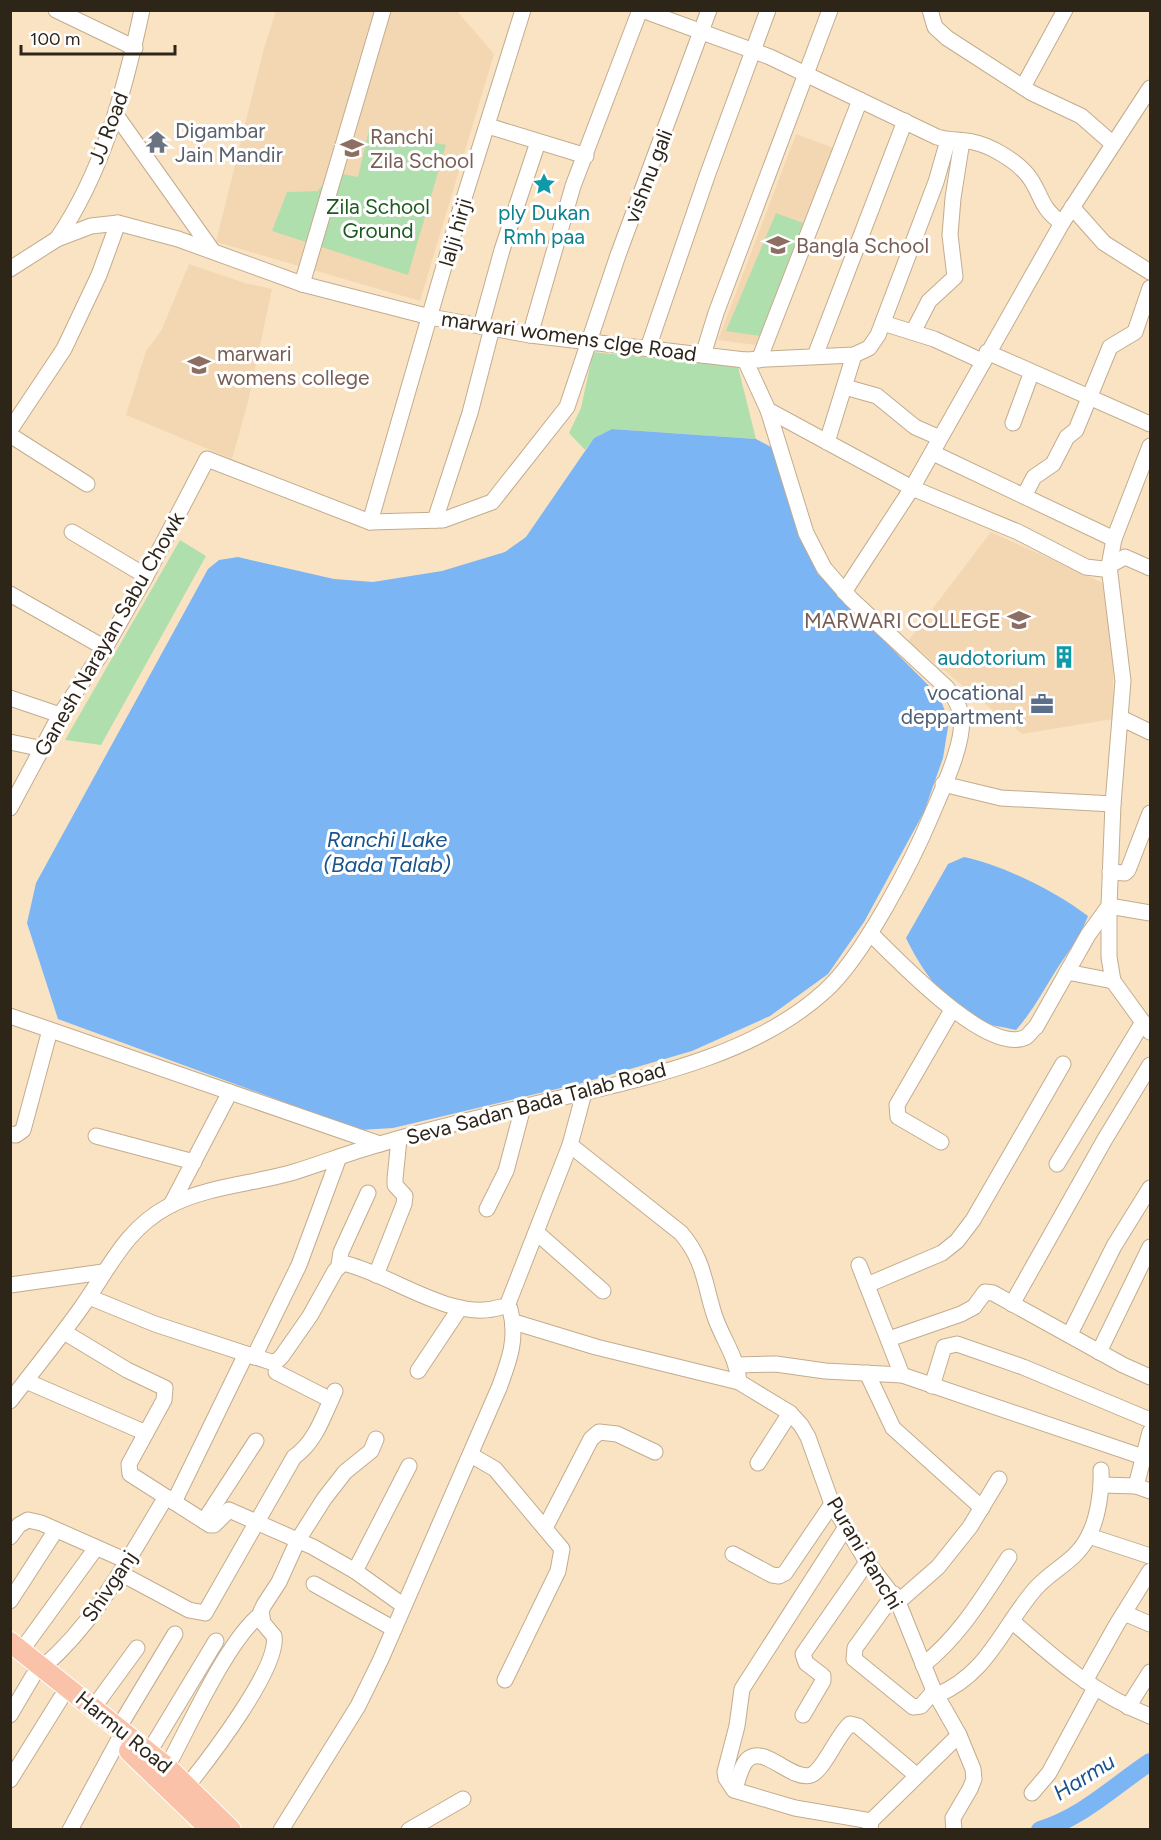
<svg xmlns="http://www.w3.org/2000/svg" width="1161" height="1840" font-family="Figtree,sans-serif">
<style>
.built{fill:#f3d7b2}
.green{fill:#b0dfae}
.water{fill:#7bb5f4}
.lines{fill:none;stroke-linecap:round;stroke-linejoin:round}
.river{stroke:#7bb5f4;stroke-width:18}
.minor-casing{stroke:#c3ac8e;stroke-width:17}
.major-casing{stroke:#fff;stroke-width:22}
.minor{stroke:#fff;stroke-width:15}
.major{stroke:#fac3a9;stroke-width:20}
.labels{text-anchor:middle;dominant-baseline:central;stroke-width:6;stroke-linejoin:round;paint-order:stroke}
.street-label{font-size:21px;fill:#2e2519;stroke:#fff}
.worship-label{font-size:21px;fill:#5b616d;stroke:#fff;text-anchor:start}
.education-label{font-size:21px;fill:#785e54;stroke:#fff;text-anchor:start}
.park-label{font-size:21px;fill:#1c5a1e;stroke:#fff}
.culture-label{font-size:21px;fill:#0d838f;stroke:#fff}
.service-label{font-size:21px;fill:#4e5e75;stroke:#fff;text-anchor:end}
.water-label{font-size:22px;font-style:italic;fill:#18538c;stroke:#fff}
</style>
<rect width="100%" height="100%" fill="#fae3c3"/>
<!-- built -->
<g class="built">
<polygon points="276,11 457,11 494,54 420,301 216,242 264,48"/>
<polygon points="796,134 839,150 764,346 718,340"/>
<polygon points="189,264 245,283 272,289 248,402 232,459 126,415 146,351 161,331"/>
<polygon points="991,532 1110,586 1114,598 1113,719 1022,734 908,641"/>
</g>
<!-- green -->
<g class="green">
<polygon points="369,130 446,145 408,275 272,231 287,192 318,191 332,172 358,177"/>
<polygon points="776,213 803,223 760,336 726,331"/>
<polygon points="593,352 738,367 756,439 612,429 594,438 585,450 569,433 581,408"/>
<polygon points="180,540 206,556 101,745 65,740"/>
</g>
<!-- water -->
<g class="water">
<polygon points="612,429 756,439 773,448 799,535 818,574 939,696 949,721 943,758 924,812 864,922 828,974 770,1016 692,1051 582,1083 393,1128 360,1130 58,1019 27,923 36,883 208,569 219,560 238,557 334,579 373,582 442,571 505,552 526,537 594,438"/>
<path d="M964,857c41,9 91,34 124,59 -8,22 -21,37 -33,56 -13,21 -23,40 -39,58 -13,-3 -30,-5 -41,-11 -32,-18 -54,-50 -69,-81l42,-74z"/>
</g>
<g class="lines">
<!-- river -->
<path class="river" d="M1040,1830c43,-13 74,-44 110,-68"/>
<!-- minor casing -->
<g class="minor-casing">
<g id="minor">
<polyline points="56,10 135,48"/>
<path d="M642,10l128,47 167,80c13,4 23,2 36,5 16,3 40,17 52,30 17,18 12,34 37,51"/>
<polyline points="930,10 935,27 947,38 1032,93 1081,116 1113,144"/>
<polyline points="1023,87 1065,10"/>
<polyline points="116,115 212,250"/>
<polyline points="488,126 586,156"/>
<polyline points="1072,207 1104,243 1150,272"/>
<path d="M57,239c46,-67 68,-150 85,-229"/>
<polyline points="10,269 57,239 91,226 118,223 178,239 302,284 430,317 530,335 745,360 854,355 869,348 878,335 936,182 948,140"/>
<polyline points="302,284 383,10"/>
<polyline points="883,323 934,339 982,361"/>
<polyline points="481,326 502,250 538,142"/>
<polyline points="913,332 929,301 955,277 950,235 953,198 962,141"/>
<polyline points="530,335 573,186 640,10"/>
<polyline points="648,348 707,176 768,10"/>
<polyline points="987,352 1150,424"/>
<polyline points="703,355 716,313 830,10"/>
<polyline points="815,356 905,121"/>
<polyline points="759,360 860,100"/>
<polyline points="845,387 877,396 915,427 940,438"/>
<polyline points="768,410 912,488 1018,532 1086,567 1103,569 1125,557 1150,568"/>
<polyline points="1013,423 1031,374"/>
<polyline points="10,430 64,349 99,275 118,223"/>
<polyline points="10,435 87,484"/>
<polyline points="827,442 854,355"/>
<polyline points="933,453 1114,539"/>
<polyline points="1024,496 1034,477 1053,464 1067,437 1076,430 1110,347 1135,332 1150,288"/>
<polyline points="435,520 470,413 492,328"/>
<polyline points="370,522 460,211 523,10"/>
<polyline points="72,532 146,576"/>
<polyline points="844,592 912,488 1062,223 1150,88"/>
<polyline points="10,594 105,648"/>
<polyline points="10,698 60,715"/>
<polyline points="1121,718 1150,732"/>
<polyline points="10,742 43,749"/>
<polyline points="943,784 1001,798 1113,804"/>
<polyline points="10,808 60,715 105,648 146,576 207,459 370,522 443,520 492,502 567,407 618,255 709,10"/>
<polyline points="1110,872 1125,873 1128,870 1150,813"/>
<polyline points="1150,913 1109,906 1109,957 1113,981 1150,1032"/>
<path d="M870,933c25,24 118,124 156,104 3,-2 7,-8 10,-10l52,-92 21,-29 4,-102 10,-123 -14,-115 5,-27 36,-93"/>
<polyline points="1067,972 1113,981"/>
<polyline points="10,1016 380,1144"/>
<polyline points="10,1134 16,1135 23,1130 50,1030"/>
<polyline points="96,1136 194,1162"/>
<polyline points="941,1142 898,1117 897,1105 952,1010"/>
<path d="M570,1145l111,88c24,28 23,51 34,84 8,23 22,40 24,65l51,31 11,12 7,12 24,67 35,58 31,40 36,89 25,44 14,34 1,10 -4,10 -17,29 1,12"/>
<polyline points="1057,1164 1143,1022"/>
<polyline points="171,1205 230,1092"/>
<polyline points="487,1209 506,1171 523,1107"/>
<polyline points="536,1232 603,1291"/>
<polyline points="339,1265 341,1252 368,1193"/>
<polyline points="859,1265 902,1375"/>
<polyline points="376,1275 404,1204 405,1196 395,1185 395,1179 399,1139"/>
<polyline points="10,1285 103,1272"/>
<polyline points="867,1285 942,1253 957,1241 973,1220 1063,1064"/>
<path d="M89,1297l66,27 116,38 6,-1 5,-5 28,-40 25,-45 8,-8c49,11 109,60 158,44"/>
<polyline points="509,1301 570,1145 584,1093"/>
<polyline points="1012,1304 1105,1139 1150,1065"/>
<polyline points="514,1322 596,1347 739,1382"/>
<polyline points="64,1332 127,1370 165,1388 164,1400 129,1464 130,1474 210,1525 214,1525 229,1510 313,1547 355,1571 404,1606"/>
<polyline points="1070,1334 1114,1246 1150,1188"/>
<polyline points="889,1339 961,1314 974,1307 985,1292 993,1293 1123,1365 1150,1377"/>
<polyline points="1099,1352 1150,1247"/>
<polyline points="254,1357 299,1265 339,1157"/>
<polyline points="738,1365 776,1364 825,1371 902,1375 1143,1457"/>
<polyline points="418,1371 460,1308"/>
<polyline points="276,1372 331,1400"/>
<polyline points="867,1373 893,1428 982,1508"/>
<polyline points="26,1381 146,1433"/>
<polyline points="932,1386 944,1347 957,1344 1023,1367 1150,1420"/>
<path d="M10,1401c24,-31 49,-62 71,-93 28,-39 44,-79 88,-102 38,-20 84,-22 125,-34 29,-9 57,-20 86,-28 46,-14 93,-25 139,-36 101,-26 226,-44 306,-117 38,-34 87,-129 107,-177 10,-24 34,-73 29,-99 -2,-11 -8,-20 -15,-28l-95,-88 -27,-31 -18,-35 -38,-123 -23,-50"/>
<polyline points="471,1455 495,1469 562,1549 558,1571 505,1680"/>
<polyline points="758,1463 790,1413"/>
<polyline points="1102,1485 1136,1486 1150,1491"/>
<polyline points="1136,1486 1150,1432"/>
<polyline points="174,1502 246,1354"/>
<polyline points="204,1521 256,1441"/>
<polyline points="545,1528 591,1439 599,1432 617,1434 655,1452"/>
<polyline points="1089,1536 1150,1556"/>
<polyline points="10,1537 19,1525 28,1520 41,1523 127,1561"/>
<polyline points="733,1554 772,1575 779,1576 785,1573 832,1504"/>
<polyline points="355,1571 409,1466"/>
<path d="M120,1573l69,37 16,3 89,-156c22,-15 30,-43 41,-66"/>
<polyline points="314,1584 394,1629"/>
<polyline points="894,1594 855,1648 854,1659 913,1707 921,1706 934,1691"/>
<polyline points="10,1601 56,1530"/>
<polyline points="898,1602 938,1567 970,1527 999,1479"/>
<polyline points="1124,1613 1150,1624"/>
<path d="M1013,1622c42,37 83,73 137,94"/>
<polyline points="21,1651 96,1548"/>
<path d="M923,1665c38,-30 60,-69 86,-108"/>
<path d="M43,1667c54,-46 86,-110 123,-170"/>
<polyline points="1085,1681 1117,1624 1150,1571"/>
<path d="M937,1695c52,-22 64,-67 99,-107 17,-19 40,-27 52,-51 10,-18 14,-47 13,-67"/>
<polyline points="94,1707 137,1648"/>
<polyline points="1128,1707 1150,1672"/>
<polyline points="10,1715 33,1676"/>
<polyline points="803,1715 823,1681 823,1676 806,1663 803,1654 867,1562"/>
<polyline points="119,1727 175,1634"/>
<polyline points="149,1752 216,1641"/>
<path d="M167,1767c22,-40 61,-128 94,-153"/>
<polyline points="10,1780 61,1698"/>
<path d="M188,1785c20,-25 92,-118 86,-149l-11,-13 -2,-12 3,-6 15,-23 19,-42 26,-41 21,-27 26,-21 5,-12"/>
<polyline points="734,1790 726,1778 725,1772 737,1726 742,1689 846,1527"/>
<polyline points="1032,1793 1049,1773 1095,1688"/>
<path d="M871,1821l-76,-13 -61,-18c4,-8 6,-23 13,-30 16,-17 45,22 64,15 13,-5 26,-40 39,-51l8,2 58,49"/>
<polyline points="70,1830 118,1741"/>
<path d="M281,1830l77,-124 23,-47 118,-271c10,-27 19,-50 11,-79"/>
<polyline points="409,1830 463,1799"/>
<polyline points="870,1830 871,1821 959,1735"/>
</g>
</g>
<!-- major casing -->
<g class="major-casing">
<g id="major">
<polyline points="10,1642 167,1767 231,1830"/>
<polyline points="129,1751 211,1830"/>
</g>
</g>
<!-- minor -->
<use href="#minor" class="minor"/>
<!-- major -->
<use href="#major" class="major"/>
</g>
<!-- icons -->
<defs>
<g id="temple-bare" transform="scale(1.8)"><path d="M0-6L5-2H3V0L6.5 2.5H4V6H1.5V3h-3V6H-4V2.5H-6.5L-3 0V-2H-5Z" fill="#6b7280" stroke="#fff" stroke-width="2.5" paint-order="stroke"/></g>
<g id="school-bare" transform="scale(1.8)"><path d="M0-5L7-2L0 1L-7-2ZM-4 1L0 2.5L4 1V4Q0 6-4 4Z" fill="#8d6e63" stroke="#fff" stroke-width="2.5" paint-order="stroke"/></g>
<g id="sight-bare" transform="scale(1.8)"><path d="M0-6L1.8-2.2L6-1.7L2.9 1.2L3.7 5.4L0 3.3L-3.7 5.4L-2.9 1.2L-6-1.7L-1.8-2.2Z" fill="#0f9aa8" stroke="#fff" stroke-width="2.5" paint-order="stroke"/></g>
<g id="university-bare" transform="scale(1.8)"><path d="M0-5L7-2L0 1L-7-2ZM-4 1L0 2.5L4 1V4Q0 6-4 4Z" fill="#8d6e63" stroke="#fff" stroke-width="2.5" paint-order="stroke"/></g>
<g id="building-bare" transform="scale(1.8)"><path d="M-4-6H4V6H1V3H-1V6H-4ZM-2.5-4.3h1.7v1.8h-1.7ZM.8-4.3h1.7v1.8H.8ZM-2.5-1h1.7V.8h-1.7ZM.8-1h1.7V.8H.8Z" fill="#0f9aa8" stroke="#fff" stroke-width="2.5" paint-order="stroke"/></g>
<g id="office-bare" transform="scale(1.8)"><path d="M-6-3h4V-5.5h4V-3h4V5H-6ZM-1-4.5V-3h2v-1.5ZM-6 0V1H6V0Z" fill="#5c6f8a" stroke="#fff" stroke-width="2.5" paint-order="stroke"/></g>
</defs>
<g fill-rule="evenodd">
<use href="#temple-bare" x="157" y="142"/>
<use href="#school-bare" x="352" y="148"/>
<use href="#sight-bare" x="544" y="184"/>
<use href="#school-bare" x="778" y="245"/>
<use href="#university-bare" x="199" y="365"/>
<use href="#university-bare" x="1019" y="620"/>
<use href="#building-bare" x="1064" y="657"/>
<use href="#office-bare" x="1042" y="704"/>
</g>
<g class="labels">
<!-- street labels -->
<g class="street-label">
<text transform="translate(108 128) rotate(-69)">JJ Road</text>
<text transform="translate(648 176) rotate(-69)">vishnu gali</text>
<text transform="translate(455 232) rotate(-74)">lalji hirji</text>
<text transform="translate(569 336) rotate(8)">marwari womens clge Road</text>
<text transform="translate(109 634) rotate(-60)">Ganesh Narayan Sabu Chowk</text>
<text transform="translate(536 1103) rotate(-15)">Seva Sadan Bada Talab Road</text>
<text transform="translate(865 1553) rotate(59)">Purani Ranchi</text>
<text transform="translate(109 1586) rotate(-56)">Shivganj</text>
<text transform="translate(124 1732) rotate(39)">Harmu Road</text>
</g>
<!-- worship labels -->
<g class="worship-label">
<text x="175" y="130">Digambar<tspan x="175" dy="24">Jain Mandir</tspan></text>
</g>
<!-- education labels -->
<g class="education-label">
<text x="370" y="136">Ranchi<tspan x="370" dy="24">Zila School</tspan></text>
<text x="796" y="245">Bangla School</text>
<text x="217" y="353">marwari<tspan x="217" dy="24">womens college</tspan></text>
<text x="1001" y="620" text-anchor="end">MARWARI COLLEGE</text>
</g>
<!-- park labels -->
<g class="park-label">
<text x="378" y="206">Zila School<tspan x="378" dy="24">Ground</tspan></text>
</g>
<!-- culture labels -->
<g class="culture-label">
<text x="544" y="212">ply Dukan<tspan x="544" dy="24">Rmh paa</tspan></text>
<text x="1046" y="657" text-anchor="end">audotorium</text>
</g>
<!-- service labels -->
<g class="service-label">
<text x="1024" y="692">vocational<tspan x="1024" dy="24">deppartment</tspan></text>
</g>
<!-- water labels -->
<g class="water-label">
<text x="387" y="839">Ranchi Lake<tspan x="387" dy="25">(Bada Talab)</tspan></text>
<text transform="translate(1084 1777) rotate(-32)">Harmu</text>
</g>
</g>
<!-- border -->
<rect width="1161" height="1840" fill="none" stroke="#2e2519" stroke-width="24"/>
<!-- scale -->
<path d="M21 45v9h154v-9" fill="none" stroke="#2e2519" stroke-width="3"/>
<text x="30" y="45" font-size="18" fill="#2e2519" stroke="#ffffff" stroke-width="4.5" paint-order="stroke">100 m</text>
</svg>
